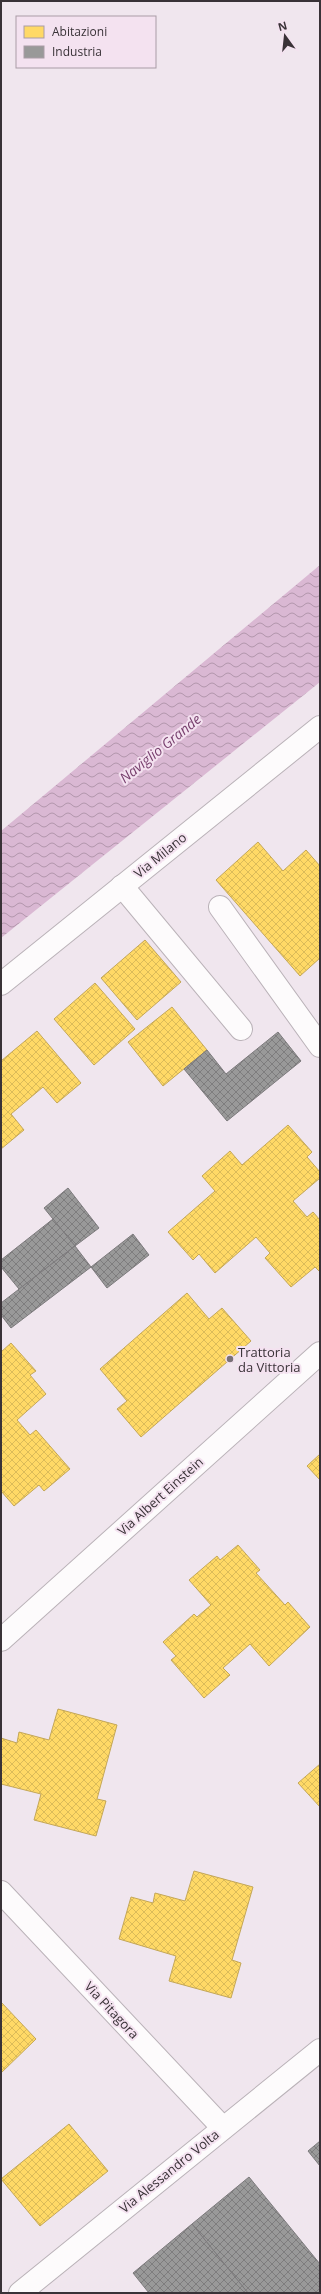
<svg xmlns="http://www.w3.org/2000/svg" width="321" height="2294" font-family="'Open Sans',sans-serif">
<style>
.water{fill:url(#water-waves)}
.homes{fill:url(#homes-cross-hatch);stroke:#c4a758}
.industry{fill:url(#industry-cross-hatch);stroke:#7c7a7c}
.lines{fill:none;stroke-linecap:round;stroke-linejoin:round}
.minor-casing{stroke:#bab2b8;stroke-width:24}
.major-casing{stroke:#bab2b8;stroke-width:24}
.minor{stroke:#fdfbfc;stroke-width:22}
.major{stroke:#fdfbfc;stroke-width:22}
.poi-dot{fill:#797177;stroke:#f4e2f0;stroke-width:1.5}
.labels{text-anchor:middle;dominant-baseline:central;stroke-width:4;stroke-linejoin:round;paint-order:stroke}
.street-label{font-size:13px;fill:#393237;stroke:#f4e2f0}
.poi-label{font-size:13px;fill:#393237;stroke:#f4e2f0;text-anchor:start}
.water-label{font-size:14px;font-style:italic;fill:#78406e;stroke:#f4e2f0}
</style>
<defs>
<pattern id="water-waves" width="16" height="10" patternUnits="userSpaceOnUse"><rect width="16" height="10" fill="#dab8d3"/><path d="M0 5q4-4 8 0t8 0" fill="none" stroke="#b296ac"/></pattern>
<pattern id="homes-cross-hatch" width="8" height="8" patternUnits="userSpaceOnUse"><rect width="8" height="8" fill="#ffd966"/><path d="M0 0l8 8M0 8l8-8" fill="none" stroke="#dbbb59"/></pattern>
<pattern id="industry-cross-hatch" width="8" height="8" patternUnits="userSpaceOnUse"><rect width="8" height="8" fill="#999"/><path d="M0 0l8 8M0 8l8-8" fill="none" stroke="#7e7d7e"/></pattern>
</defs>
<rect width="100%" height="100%" fill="#f0e6ee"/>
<!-- water -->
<polygon class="water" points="320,565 320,682 1,938 1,831"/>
<!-- homes -->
<g class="homes">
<polygon points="258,842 283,871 306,850 320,866 320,958 300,976 216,880"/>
<polygon points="145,940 181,982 137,1020 101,978"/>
<polygon points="95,983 135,1029 94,1065 54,1019"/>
<polygon points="172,1007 207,1050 163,1086 128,1042"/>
<polygon points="37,1031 81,1083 57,1103 43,1087 11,1114 24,1130 1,1149 1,1061"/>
<polygon points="288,1125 312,1152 307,1157 320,1172 320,1178 293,1201 307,1217 313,1212 320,1220 320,1272 315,1267 291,1287 265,1258 270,1253 256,1237 215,1273 199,1254 193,1260 168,1232 215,1191 202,1176 230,1151 242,1165"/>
<polygon points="187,1293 209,1319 222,1308 251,1341 141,1437 117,1409 127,1401 100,1369"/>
<polygon points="11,1343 36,1371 30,1375 46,1394 17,1420 30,1435 36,1430 70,1469 44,1491 39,1485 14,1506 1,1491 1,1352"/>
<polygon points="320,1454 320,1480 307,1466"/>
<polygon points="238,1545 260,1570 256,1573 285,1605 288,1602 310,1627 269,1666 250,1644 223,1668 230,1675 204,1698 171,1660 176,1656 163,1642 194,1614 197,1617 211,1605 189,1580 217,1556 220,1560"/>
<polygon points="58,1709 117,1725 97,1799 106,1801 96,1836 34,1820 41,1794 1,1784 1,1738 17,1743 19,1732 49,1740"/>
<polygon points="320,1764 320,1807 298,1783"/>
<polygon points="194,1871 253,1887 232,1960 241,1963 231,1998 169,1981 176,1956 119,1939 131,1897 153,1903 155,1893 185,1901"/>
<polygon points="1,2002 36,2039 1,2073"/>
<polygon points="69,2124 108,2171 40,2226 1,2179"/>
</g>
<!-- industry -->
<g class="industry">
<polygon points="278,1032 301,1061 227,1121 184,1069 207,1050 226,1074"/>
<polygon points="68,1188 99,1228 75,1246 44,1208"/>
<polygon points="53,1219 75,1246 19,1289 1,1267 1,1260"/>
<polygon points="133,1234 149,1255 107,1288 91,1267"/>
<polygon points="75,1246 91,1267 11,1328 1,1315 1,1303"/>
<polygon points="320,2141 320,2166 308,2151"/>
<polygon points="249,2177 320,2264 320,2293 248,2293 192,2224"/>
<polygon points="192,2224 248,2293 149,2293 133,2273"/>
</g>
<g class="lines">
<!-- minor casing -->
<g class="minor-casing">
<g id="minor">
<polyline points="122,886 241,1029"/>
<polyline points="220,907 320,1046"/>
<polyline points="1,1640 320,1353"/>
<polyline points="1,1892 223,2128"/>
<polyline points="20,2293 320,2050"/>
</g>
</g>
<!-- major casing -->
<g class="major-casing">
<polyline id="major" points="1,984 320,727"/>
</g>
<!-- minor -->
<use href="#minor" class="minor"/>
<!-- major -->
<use href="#major" class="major"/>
</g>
<!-- markers -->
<circle class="poi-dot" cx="230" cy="1359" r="4"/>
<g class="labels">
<!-- street labels -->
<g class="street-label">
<text transform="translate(160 855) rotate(-39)">Via Milano</text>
<text transform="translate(160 1496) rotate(-42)">Via Albert Einstein</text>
<text transform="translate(112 2010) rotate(47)">Via Pitagora</text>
<text transform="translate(169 2171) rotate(-39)">Via Alessandro Volta</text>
</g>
<!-- poi labels -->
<g class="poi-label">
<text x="238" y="1352">Trattoria<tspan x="238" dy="15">da Vittoria</tspan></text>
</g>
<!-- water labels -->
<g class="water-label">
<text transform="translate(160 748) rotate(-39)">Naviglio Grande</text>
</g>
</g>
<!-- border -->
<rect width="321" height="2294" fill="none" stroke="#393237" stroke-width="4"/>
<!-- legend -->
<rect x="16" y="16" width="140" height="52" fill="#f4e2f0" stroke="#a99ca6"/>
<rect x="24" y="26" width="20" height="12" fill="#ffd966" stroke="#a99ca6"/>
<text x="52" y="36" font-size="12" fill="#393237">Abitazioni</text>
<rect x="24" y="46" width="20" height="12" fill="#999999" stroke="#a99ca6"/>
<text x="52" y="56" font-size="12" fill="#393237">Industria</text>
<!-- north arrow -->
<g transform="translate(285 36) rotate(345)" stroke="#f4e2f0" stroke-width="3" paint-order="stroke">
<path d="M0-3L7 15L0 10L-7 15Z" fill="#393237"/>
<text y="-6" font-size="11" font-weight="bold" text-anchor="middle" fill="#393237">N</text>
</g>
</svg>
